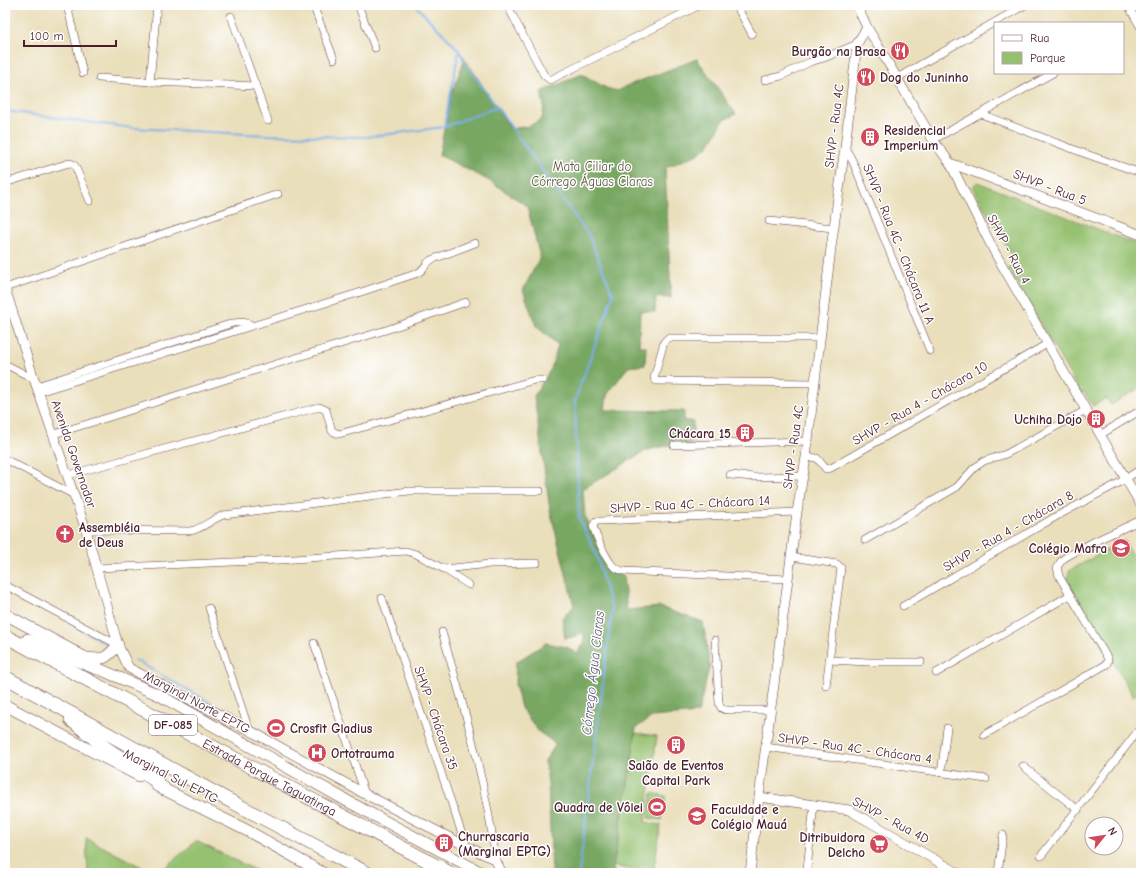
<svg xmlns="http://www.w3.org/2000/svg" width="1146" height="878" font-family="'Comic Neue',sans-serif">
<style>
.green{fill:#95c16f;stroke:#70704d}
.forest{fill:#78a762;stroke:#616346}
.lines{fill:none;stroke-linecap:round;stroke-linejoin:round}
.stream{stroke:#7cafe8;stroke-width:2}
.minor-casing{stroke:#623c41;stroke-width:8}
.tertiary-casing{stroke:#623c41;stroke-width:10}
.primary-casing{stroke:#623c41;stroke-width:12}
.motorway-casing{stroke:#623c41;stroke-width:14}
.minor{stroke:#fff;stroke-width:7}
.tertiary{stroke:#fff;stroke-width:9}
.primary{stroke:#fff;stroke-width:11}
.motorway{stroke:#fff;stroke-width:13}
.labels{text-anchor:middle;dominant-baseline:central;stroke-width:3;stroke-linejoin:round;paint-order:stroke}
.shield{fill:#fff;stroke:#80626b;stroke-width:1}
.shield-label{font-size:12px;font-weight:bold;fill:#4a1f2b}
.poi-label{font-size:13px;font-weight:bold;fill:#4a1f2b;stroke:#fff;text-anchor:start}
.street-label{font-size:13px;fill:#4a1f2b;stroke:#fff}
.park-label{font-size:13px;fill:#645843;stroke:#fff}
.water-label{font-size:14px;font-style:italic;fill:#5e5977;stroke:#fff}
</style>
<rect width="100%" height="100%" fill="#fff"/>
<filter id="ink" filterUnits="userSpaceOnUse"><feTurbulence type="fractalNoise" baseFrequency=".025" numOctaves="2"/><feDisplacementMap in="SourceGraphic" scale="8" xChannelSelector="R" yChannelSelector="G"/><feConvolveMatrix kernelMatrix="1 2 1 2 8 2 1 2 1" color-interpolation-filters="sRGB"/></filter>
<filter id="wash" filterUnits="userSpaceOnUse"><feTurbulence type="fractalNoise" baseFrequency=".012" numOctaves="4" result="noise"/><feDisplacementMap in="SourceGraphic" scale="16" xChannelSelector="R" yChannelSelector="G"/><feGaussianBlur stdDeviation="0.9" result="paint"/><feColorMatrix in="noise" values="0 0 0 0 0 0 0 0 0 0 0 0 0 0 0 0 0 1.4 0 .05"/><feComposite in="paint" operator="in"/></filter>
<g filter="url(#wash)">
<rect width="100%" height="100%" fill="#eadfbb"/>
<!-- green -->
<g class="green">
<polygon points="977,182 1141,246 1141,387 1111,405 1106,398 1093,406 1084,392 1081,394 1008,268 1016,263 972,187"/>
<polygon points="1124,540 1135,561 1141,558 1141,691 1133,696 1067,582 1069,571"/>
<polygon points="635,733 657,736 645,822 661,825 653,873 613,866 630,772"/>
<polygon points="652,793 666,796 662,820 648,818"/>
<polygon points="86,838 153,873 88,873"/>
<polygon points="196,841 261,873 159,873"/>
</g>
<!-- forest -->
<polygon class="forest" points="459,50 511,129 529,126 542,119 544,106 541,92 582,74 606,88 618,91 629,85 697,59 736,114 724,120 709,145 698,154 665,168 671,298 656,297 655,312 640,311 639,346 646,346 645,365 628,367 607,395 605,410 684,411 684,421 693,421 693,444 675,444 647,450 583,489 585,516 612,572 623,576 627,610 660,607 703,622 710,665 698,713 652,717 636,728 630,772 613,866 614,873 552,873 548,783 545,761 556,744 539,732 521,708 515,683 516,662 546,643 567,647 577,654 584,643 583,632 574,637 565,638 562,618 574,606 550,510 534,396 551,369 558,345 536,326 523,290 540,257 527,206 488,180 439,155 451,95 464,61"/>
<g class="lines">
<!-- stream -->
<g class="stream">
<polyline points="415,5 459,50 464,61 589,236 613,295 575,400 579,518 596,554 612,611 579,873"/>
<polyline points="5,111 133,128 267,135 366,137 444,127 497,107"/>
<polyline points="444,127 459,51"/>
<polyline points="75,626 105,643"/>
<polyline points="135,660 241,720"/>
<polyline points="253,727 261,731"/>
<polyline points="504,870 510,873"/>
</g>
</g>
</g>
<g filter="url(#ink)">
<g class="lines">
<!-- minor casing -->
<g class="minor-casing">
<g id="minor">
<polyline points="67,5 83,73"/>
<polyline points="313,5 334,59"/>
<polyline points="358,5 375,48"/>
<polyline points="507,5 544,75 550,80 700,5"/>
<polyline points="736,5 752,34"/>
<polyline points="1130,9 1141,28"/>
<polyline points="231,16 268,121"/>
<polyline points="99,78 150,82 257,86"/>
<polyline points="897,78 1025,5"/>
<polyline points="765,80 781,76 810,62 824,58 857,44"/>
<polyline points="150,82 157,5"/>
<polyline points="981,114 1086,154 1141,173"/>
<polyline points="933,140 1053,73"/>
<polyline points="845,147 853,162 930,351"/>
<polyline points="5,183 69,163 73,164 75,166 90,201"/>
<polyline points="769,221 833,228"/>
<polyline points="5,288 278,194"/>
<polyline points="5,364 34,379"/>
<polyline points="814,383 656,381 654,378 664,342 668,338 820,338"/>
<polyline points="37,386 233,323 244,322 252,325"/>
<path d="M39,392l319,-99 60,-20c6,-3 7,-9 13,-13l44,-17"/>
<polyline points="54,434 113,416 221,381 389,329 466,302"/>
<polyline points="1100,435 1141,410"/>
<polyline points="674,445 807,441"/>
<polyline points="806,457 817,458 826,469 831,468 1047,344"/>
<polyline points="5,459 74,495"/>
<polyline points="68,475 319,407 326,410 332,431 339,434 535,380 542,380"/>
<polyline points="730,475 754,477 803,476"/>
<path d="M86,530l104,1c13,-2 21,-12 34,-16l185,-24h131"/>
<polyline points="865,540 957,487 974,468 984,461 1006,454 1086,410"/>
<polyline points="791,557 837,564 841,568 826,686"/>
<polyline points="96,568 280,560 406,551 416,554 444,569 490,564 537,563"/>
<polyline points="444,569 469,585"/>
<path d="M788,579l-165,-8c-3,-1 -6,-2 -9,-4 -8,-8 -18,-31 -21,-41l3,-5h5l196,-9"/>
<polyline points="5,585 118,645"/>
<polyline points="382,598 466,846"/>
<polyline points="903,606 1057,516 1117,484 1141,469"/>
<polyline points="209,608 249,730"/>
<path d="M442,632c22,75 44,150 54,229"/>
<path d="M715,640l4,63c1,6 4,7 9,7h43"/>
<polyline points="314,643 365,794"/>
<polyline points="829,660 868,662 921,662"/>
<polyline points="936,673 1070,595"/>
<polyline points="984,735 1107,664 1108,659 1059,576 1057,567 1062,560 1066,557 1093,542 1141,520"/>
<polyline points="766,747 986,779"/>
<polyline points="1023,766 1078,810"/>
<polyline points="941,773 947,728"/>
<polyline points="1041,856 1141,727"/>
<polyline points="807,869 814,804"/>
<polyline points="998,873 1003,835"/>
</g>
</g>
<!-- tertiary casing -->
<g class="tertiary-casing">
<g id="tertiary">
<polyline points="856,5 867,27 897,78 933,140 950,163 995,253 1141,505"/>
<polyline points="950,163 1141,235"/>
<polyline points="5,288 34,379 86,530 118,645 129,668 249,730 365,794 466,846 494,859 496,861 502,873"/>
<polyline points="759,797 849,810 958,873"/>
<polyline points="750,873 759,797 797,512 806,457 831,248 845,147 857,44 867,27"/>
</g>
</g>
<!-- primary casing -->
<g class="primary-casing">
<g id="primary">
<polyline points="5,614 86,658 97,668 159,695 349,802 482,873"/>
<path d="M86,658c18,2 20,1 32,-13"/>
<polyline points="5,705 139,776"/>
<polyline points="157,786 248,831 323,873"/>
</g>
</g>
<!-- motorway casing -->
<g class="motorway-casing">
<g id="motorway">
<path id="s1" d="M5,636l445,237"/>
<polyline points="28,640 97,668"/>
<polyline points="5,677 219,795 367,873"/>
<polyline points="71,720 106,748 153,779 164,789"/>
</g>
</g>
<!-- minor -->
<use href="#minor" class="minor"/>
<!-- tertiary -->
<use href="#tertiary" class="tertiary"/>
<!-- primary -->
<use href="#primary" class="primary"/>
<!-- motorway -->
<use href="#motorway" class="motorway"/>
</g>
</g>
<!-- icons -->
<defs>
<g id="restaurant-disc" transform="scale(1)"><circle r="9.5" fill="#d1495b" stroke="#fff"/><path d="M-5-6h1v4h1v-4h1v4h1v-4h1v5L-1.5 .5V6h-2V.5L-5-1ZM5-6V6H3V1.5H1.5Q1.5-4 5-6Z" fill="#fff"/></g>
<g id="building-disc" transform="scale(1)"><circle r="9.5" fill="#d1495b" stroke="#fff"/><path d="M-4-6H4V6H1V3H-1V6H-4ZM-2.5-4.3h1.7v1.8h-1.7ZM.8-4.3h1.7v1.8H.8ZM-2.5-1h1.7V.8h-1.7ZM.8-1h1.7V.8H.8Z" fill="#fff"/></g>
<g id="church-disc" transform="scale(1)"><circle r="9.5" fill="#d1495b" stroke="#fff"/><path d="M-1.2-6h2.4v3.5h3.3v2.4h-3.3V6h-2.4V-.1h-3.3v-2.4h3.3Z" fill="#fff"/></g>
<g id="school-disc" transform="scale(1)"><circle r="9.5" fill="#d1495b" stroke="#fff"/><path d="M0-5L7-2L0 1L-7-2ZM-4 1L0 2.5L4 1V4Q0 6-4 4Z" fill="#fff"/></g>
<g id="stadium-disc" transform="scale(1)"><circle r="9.5" fill="#d1495b" stroke="#fff"/><path d="M0-5a6.5 5 0 1 0 0 10a6.5 5 0 1 0 0-10ZM-3.5-1.8h7v3.6h-7Z" fill="#fff"/></g>
<g id="hospital-disc" transform="scale(1)"><circle r="9.5" fill="#d1495b" stroke="#fff"/><path d="M-5-5h3v3.5h4V-5h3V5h-3V1.5h-4V5h-3Z" fill="#fff"/></g>
<g id="university-disc" transform="scale(1)"><circle r="9.5" fill="#d1495b" stroke="#fff"/><path d="M0-5L7-2L0 1L-7-2ZM-4 1L0 2.5L4 1V4Q0 6-4 4Z" fill="#fff"/></g>
<g id="supermarket-disc" transform="scale(1)"><circle r="9.5" fill="#d1495b" stroke="#fff"/><path d="M-6-5.5h2.5l.6 2H6L4.5 2H-2.5L-4.4-4H-6ZM-1.5 3.2a1.3 1.3 0 1 0 .1 0ZM3 3.2a1.3 1.3 0 1 0 .1 0Z" fill="#fff"/></g>
</defs>
<g fill-rule="evenodd">
<use href="#restaurant-disc" x="900" y="51"/>
<use href="#restaurant-disc" x="866" y="77"/>
<use href="#building-disc" x="870" y="137"/>
<use href="#building-disc" x="1096" y="419"/>
<use href="#building-disc" x="745" y="433"/>
<use href="#church-disc" x="65" y="534"/>
<use href="#school-disc" x="1121" y="548"/>
<use href="#stadium-disc" x="276" y="728"/>
<use href="#building-disc" x="676" y="745"/>
<use href="#hospital-disc" x="317" y="753"/>
<use href="#stadium-disc" x="657" y="807"/>
<use href="#university-disc" x="697" y="816"/>
<use href="#building-disc" x="444" y="843"/>
<use href="#supermarket-disc" x="879" y="844"/>
</g>
<g class="labels">
<!-- shield labels -->
<rect class="shield" x="149" y="715" width="48" height="20" rx="3"/>
<g class="shield-label">
<text x="173" y="725">DF-085</text>
</g>
<!-- poi labels -->
<g class="poi-label">
<text x="886" y="51" text-anchor="end">Burgão na Brasa</text>
<text x="880" y="77">Dog do Juninho</text>
<text x="884" y="130">Residencial<tspan x="884" dy="15">Imperium</tspan></text>
<text x="1082" y="419" text-anchor="end">Uchiha Dojo</text>
<text x="731" y="433" text-anchor="end">Chácara 15</text>
<text x="79" y="527">Assembléia<tspan x="79" dy="15">de Deus</tspan></text>
<text x="1107" y="548" text-anchor="end">Colégio Mafra</text>
<text x="290" y="728">Crosfit Gladius</text>
<text x="331" y="753">Ortotrauma</text>
<text x="676" y="765" text-anchor="middle">Salão de Eventos<tspan x="676" dy="15">Capital Park</tspan></text>
<text x="643" y="807" text-anchor="end">Quadra de Vôlei</text>
<text x="711" y="809">Faculdade e<tspan x="711" dy="15">Colégio Mauá</tspan></text>
<text x="458" y="836">Churrascaria<tspan x="458" dy="15">(Marginal EPTG)</tspan></text>
<text x="865" y="837" text-anchor="end">Ditribuidora<tspan x="865" dy="15">Delcho</tspan></text>
</g>
<!-- street labels -->
<g class="street-label">
<text transform="translate(834 126) rotate(-83)">SHVP - Rua 4C</text>
<text transform="translate(1050 187) rotate(21)">SHVP - Rua 5</text>
<text transform="translate(899 244) rotate(68)">SHVP - Rua 4C - Chácara 11 A</text>
<text transform="translate(1009 249) rotate(62)">SHVP - Rua 4</text>
<text transform="translate(920 403) rotate(-30)">SHVP - Rua 4 - Chácara 10</text>
<text transform="translate(793 447) rotate(-82)">SHVP - Rua 4C</text>
<text transform="translate(74 454) rotate(71)">Avenida Governador</text>
<text transform="translate(690 504) rotate(-3)">SHVP - Rua 4C - Chácara 14</text>
<text transform="translate(1008 531) rotate(-30)">SHVP - Rua 4 - Chácara 8</text>
<text transform="translate(197 702) rotate(28)">Marginal Norte EPTG</text>
<text transform="translate(436 718) rotate(71)">SHVP - Chácara 35</text>
<text transform="translate(855 748) rotate(8)">SHVP - Rua 4C - Chácara 4</text>
<text transform="translate(171 776) rotate(27)">Marginal Sul EPTG</text>
<text stroke="none"><textPath href="#s1" startOffset="300">Estrada Parque Taguatinga</textPath></text>
<text transform="translate(891 820) rotate(28)">SHVP - Rua 4D</text>
</g>
<!-- park labels -->
<g class="park-label">
<text x="592" y="166">Mata Ciliar do<tspan x="592" dy="15">Córrego Águas Claras</tspan></text>
</g>
<!-- water labels -->
<g class="water-label">
<text transform="translate(593 673) rotate(-84)">Córrego Água Claras</text>
</g>
</g>
<!-- margin -->
<rect width="1146" height="878" fill="none" stroke="#fff" stroke-width="20"/>
<!-- legend -->
<rect x="994" y="22" width="130" height="52" fill="#ffffff" stroke="#b7a5aa"/>
<rect x="1002" y="35" width="20" height="6" fill="#ffffff" stroke="#b7a5aa"/>
<text x="1030" y="42" font-size="12" fill="#4a1f2b">Rua</text>
<rect x="1002" y="52" width="20" height="12" fill="#95c16f" stroke="#b7a5aa"/>
<text x="1030" y="62" font-size="12" fill="#4a1f2b">Parque</text>
<!-- north arrow -->
<g transform="translate(1104 836) rotate(60)"><circle r="19" fill="#ffffff" stroke="#b7a5aa"/>
<path d="M0-3L7 15L0 10L-7 15Z" fill="#d1495b"/>
<text y="-6" font-size="11" font-weight="bold" text-anchor="middle" fill="#4a1f2b">N</text>
</g>
<!-- scale -->
<path d="M24 40v6h92v-6" fill="none" stroke="#4a1f2b" stroke-width="2"/>
<text x="30" y="40" font-size="12" fill="#4a1f2b" stroke="#ffffff" stroke-width="3" paint-order="stroke">100 m</text>
</svg>
